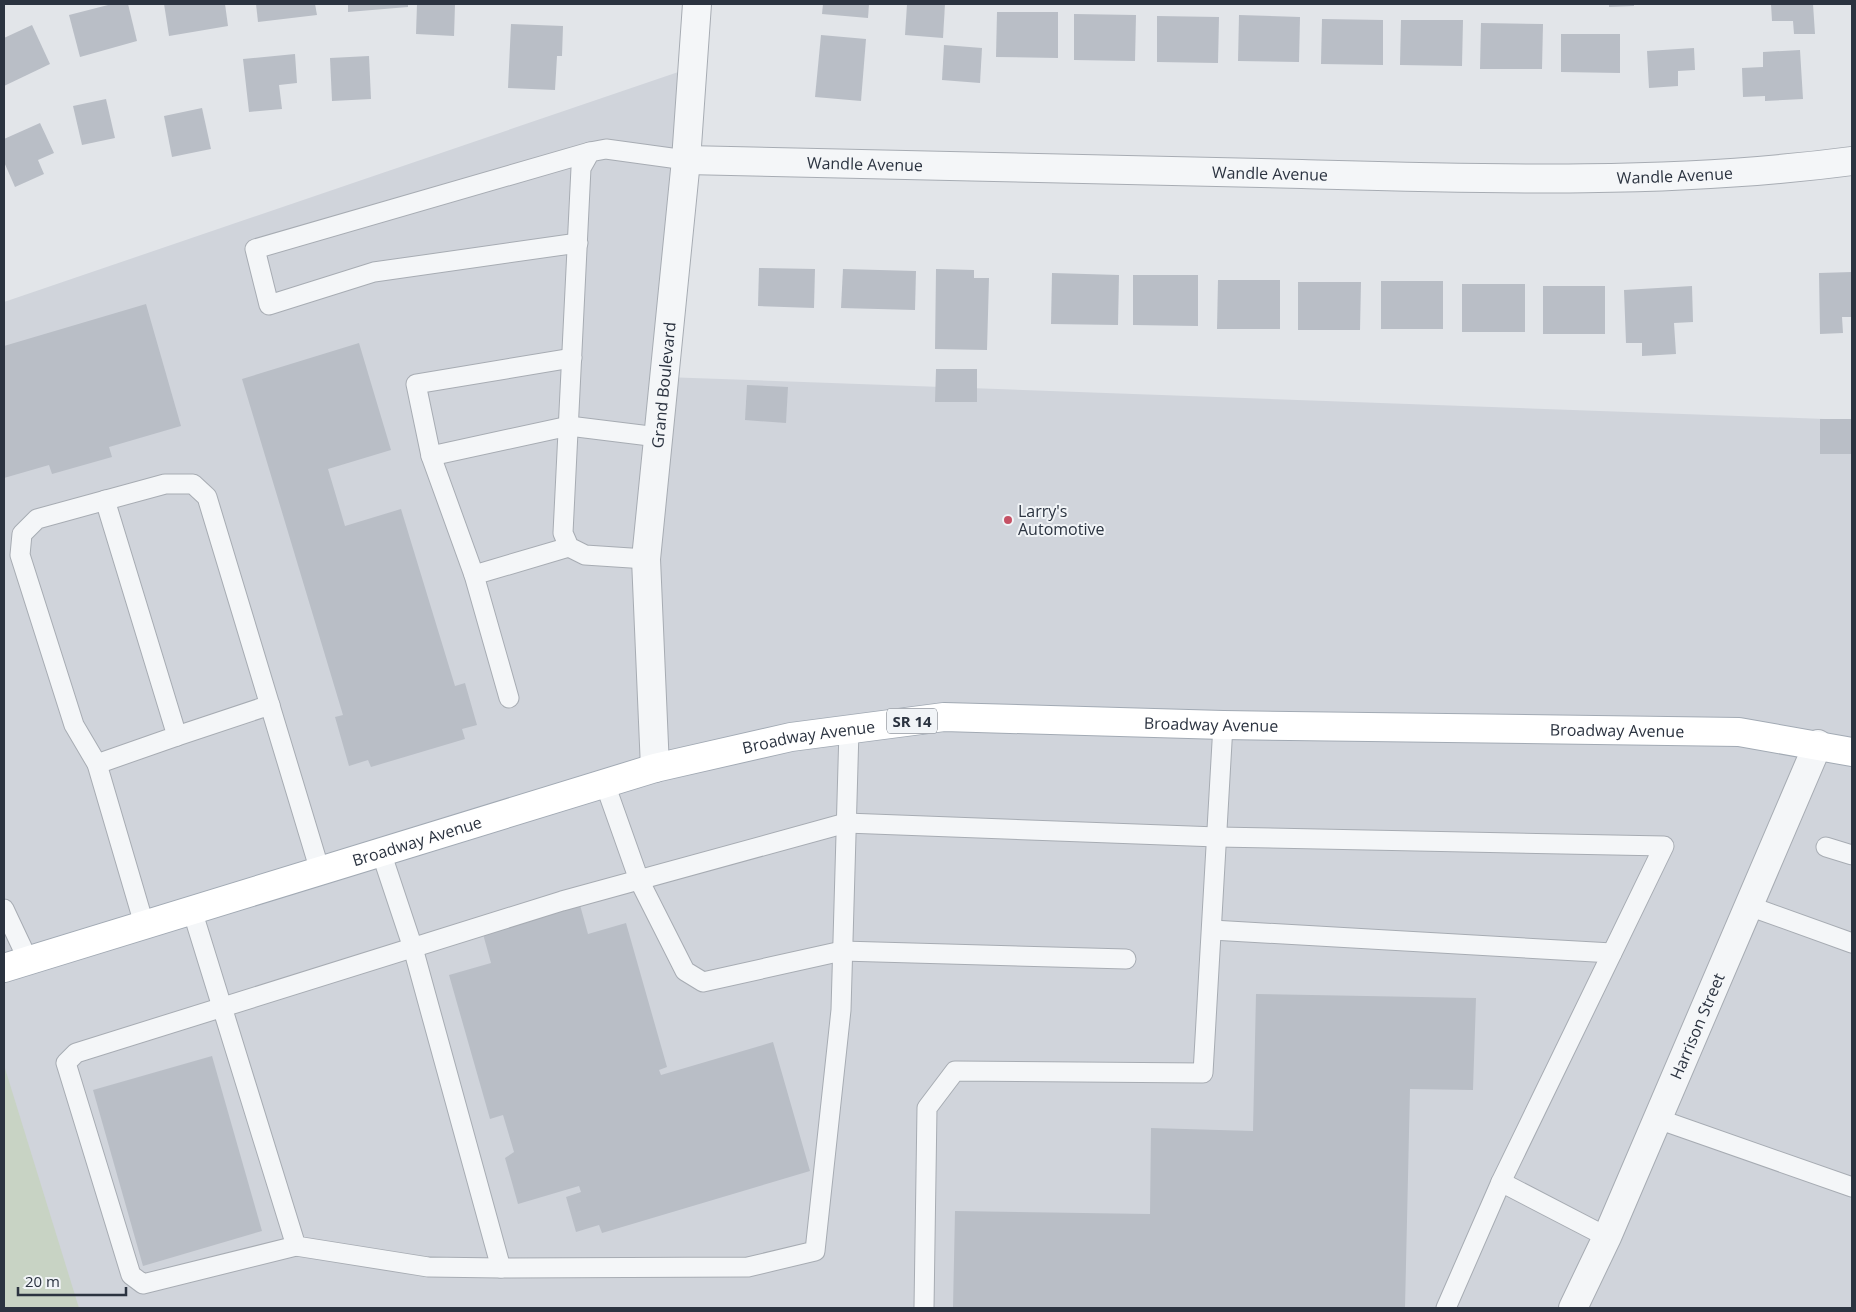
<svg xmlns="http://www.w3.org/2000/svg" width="1856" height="1312" font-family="'Open Sans',sans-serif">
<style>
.built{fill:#d0d4db}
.green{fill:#c8d3c4}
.building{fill:#b9bec6}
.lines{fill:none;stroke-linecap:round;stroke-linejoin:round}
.service-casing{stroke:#a7acb3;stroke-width:21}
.minor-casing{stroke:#a7acb3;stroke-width:30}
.primary-casing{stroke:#a2aab4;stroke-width:30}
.service{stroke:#f4f6f8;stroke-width:19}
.minor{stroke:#f4f6f8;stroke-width:28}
.primary{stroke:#fff;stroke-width:28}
.poi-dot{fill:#c55165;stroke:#f1f4f7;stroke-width:2}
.labels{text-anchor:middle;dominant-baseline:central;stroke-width:4;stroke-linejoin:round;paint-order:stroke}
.shield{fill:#f1f4f7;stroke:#666d77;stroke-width:1}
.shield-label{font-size:15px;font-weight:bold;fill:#2b3340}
.street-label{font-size:16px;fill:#2b3340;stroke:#f1f4f7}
.poi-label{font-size:16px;fill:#2b3340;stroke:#f1f4f7;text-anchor:start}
</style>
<rect width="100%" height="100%" fill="#e2e5e9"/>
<!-- built -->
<polygon class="built" points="693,67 664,377 1852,420 1852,1308 4,1308 4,302"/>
<!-- green -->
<polygon class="green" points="4,1065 79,1308 4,1308"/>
<!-- building -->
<g class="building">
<polygon points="112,4 128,4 137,41 80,57 69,15"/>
<polygon points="164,4 225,4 228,26 169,36"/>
<polygon points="256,4 315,4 317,15 258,22"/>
<polygon points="348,4 408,4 408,7 348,12"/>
<polygon points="417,4 455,4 454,36 416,34"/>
<polygon points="823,4 869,4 868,18 822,14"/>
<polygon points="907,4 945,4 943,38 905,35"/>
<polygon points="1609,4 1634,4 1634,6 1609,7"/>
<polygon points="1771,4 1813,4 1815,34 1794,34 1793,21 1772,21"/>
<polygon points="997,12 1058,12 1058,58 996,57"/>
<polygon points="1074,14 1136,15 1135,61 1074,60"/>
<polygon points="1239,15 1300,17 1299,62 1238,61"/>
<polygon points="1157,16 1219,17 1218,63 1157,62"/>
<polygon points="1322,19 1383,20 1383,65 1321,64"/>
<polygon points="1401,20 1463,20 1462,66 1400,65"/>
<polygon points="1481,23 1543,24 1542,69 1480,69"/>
<polygon points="511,24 563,26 562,56 557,56 555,90 508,88"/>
<polygon points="32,25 50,64 4,86 4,38"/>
<polygon points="1561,34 1620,34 1620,73 1561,72"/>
<polygon points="821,35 866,39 861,101 815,97"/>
<polygon points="944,45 982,48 980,83 942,80"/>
<polygon points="1694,48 1695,70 1678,71 1678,86 1649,88 1647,51"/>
<polygon points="1800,50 1803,99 1765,101 1765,96 1743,97 1742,68 1763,67 1763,52"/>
<polygon points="295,54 297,83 279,85 282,109 249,112 243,59"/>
<polygon points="369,56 371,99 332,101 330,58"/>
<polygon points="106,99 115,138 82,145 73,106"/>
<polygon points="202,108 211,149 172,157 164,116"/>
<polygon points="40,123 54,153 38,160 44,174 15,187 4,162 4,139"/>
<polygon points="759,268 815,269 814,308 758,306"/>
<polygon points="843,269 916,271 915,310 841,308"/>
<polygon points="936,269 974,270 974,278 989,278 987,350 935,349"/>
<polygon points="1852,272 1852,317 1842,317 1843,333 1820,334 1819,273"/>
<polygon points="1052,273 1119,275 1118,325 1051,324"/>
<polygon points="1133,275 1198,275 1198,326 1133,325"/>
<polygon points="1218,280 1280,280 1280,329 1217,329"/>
<rect x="1381" y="281" width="62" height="48"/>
<polygon points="1298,282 1361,282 1360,330 1298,330"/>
<rect x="1462" y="284" width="63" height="48"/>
<rect x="1543" y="286" width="62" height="48"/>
<polygon points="1692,286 1693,322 1674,323 1676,354 1642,356 1642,343 1626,343 1624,290"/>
<polygon points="146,304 181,426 109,447 112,457 52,474 49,465 4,478 4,346"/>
<polygon points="359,343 391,450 328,469 345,526 401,509 455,686 465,683 477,725 462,729 465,739 371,767 368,760 349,766 335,717 343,715 242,379"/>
<polygon points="936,369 977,369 977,402 935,402"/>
<polygon points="747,385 788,387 786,423 745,420"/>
<rect x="1820" y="419" width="32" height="35"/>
<polygon points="580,905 588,934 626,923 667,1067 659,1070 661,1075 773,1042 810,1171 602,1233 599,1225 576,1232 566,1197 581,1192 579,1186 518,1204 505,1158 514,1152 503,1115 490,1119 449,975 491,963 483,934"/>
<polygon points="1256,994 1476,998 1473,1090 1410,1089 1405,1308 953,1308 955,1211 1150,1214 1151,1128 1253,1131"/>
<polygon points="212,1056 262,1231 143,1266 93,1090"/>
</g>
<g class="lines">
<!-- service casing -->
<g class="service-casing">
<g id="service">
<polyline points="578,243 374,272 269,305 255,249 590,152"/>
<polyline points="431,456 569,426 658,437"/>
<polyline points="569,547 474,575 431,456 416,384 572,358"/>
<polyline points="646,559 585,555 569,547 563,533 581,168 590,152 606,149 686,160"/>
<polyline points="474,575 509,698"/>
<polyline points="177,736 270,705"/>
<polyline points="97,764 177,736 105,500"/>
<polyline points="605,784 639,880 685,971 703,982 842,951 1126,959"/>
<polyline points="1826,847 1852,855"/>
<polyline points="381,852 413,948 501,1268"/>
<polyline points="1749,906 1852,943"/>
<polyline points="4,909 28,960"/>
<polyline points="192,910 296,1246 428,1267 501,1268 748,1267 815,1251 841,1010 849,730"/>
<polyline points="144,924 97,764 74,725 20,555 22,534 37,519 165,484 193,484 207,497 320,871"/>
<polyline points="1212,930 1612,953"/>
<polyline points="1658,1119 1852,1187"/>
<polyline points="296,1246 143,1284 131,1275 66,1063 76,1053 562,901 846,823 1217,837 1664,846 1501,1182"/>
<polyline points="924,1308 927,1108 955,1071 1203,1073 1223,725"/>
<polyline points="1446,1308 1501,1182 1607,1237"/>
</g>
</g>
<!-- minor casing -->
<g class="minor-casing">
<g id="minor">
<path id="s1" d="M686,160c205,4 411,10 616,14 182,5 369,11 550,-13"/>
<path id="s2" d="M655,768l-9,-209 40,-399 11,-156"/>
<path id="s3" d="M1573,1308l34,-71 211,-493"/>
</g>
</g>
<!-- primary casing -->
<g class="primary-casing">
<g id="primary">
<path id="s4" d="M4,968l651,-200 136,-31 153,-20 279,8 516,7 113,20"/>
</g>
</g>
<!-- service -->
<use href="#service" class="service"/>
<!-- minor -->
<use href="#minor" class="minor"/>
<!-- primary -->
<use href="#primary" class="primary"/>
</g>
<!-- markers -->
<circle class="poi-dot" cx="1008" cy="520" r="5"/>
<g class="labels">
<!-- shield labels -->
<rect class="shield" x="887" y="708.5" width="50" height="25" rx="4"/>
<g class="shield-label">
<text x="912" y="721">SR 14</text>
</g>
<!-- street labels -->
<g class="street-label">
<text stroke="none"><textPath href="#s1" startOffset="179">Wandle Avenue</textPath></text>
<text stroke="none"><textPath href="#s1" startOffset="584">Wandle Avenue</textPath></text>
<text stroke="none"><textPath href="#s1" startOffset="989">Wandle Avenue</textPath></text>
<text stroke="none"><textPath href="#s2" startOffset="384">Grand Boulevard</textPath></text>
<text stroke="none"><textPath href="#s4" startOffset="1242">Broadway Avenue</textPath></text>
<text stroke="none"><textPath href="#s4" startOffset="1648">Broadway Avenue</textPath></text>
<text stroke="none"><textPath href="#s4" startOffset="838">Broadway Avenue</textPath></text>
<text stroke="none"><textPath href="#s4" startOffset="432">Broadway Avenue</textPath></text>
<text stroke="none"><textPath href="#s3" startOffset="308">Harrison Street</textPath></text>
</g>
<!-- poi labels -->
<g class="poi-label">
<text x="1018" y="511">Larry's<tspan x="1018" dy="18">Automotive</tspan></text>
</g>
</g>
<!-- border -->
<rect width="1856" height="1312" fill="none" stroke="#2b3340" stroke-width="10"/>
<!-- scale -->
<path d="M18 1287v8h108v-8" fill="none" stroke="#2b3340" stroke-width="2.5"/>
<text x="25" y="1287" font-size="15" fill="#2b3340" stroke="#f1f4f7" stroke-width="4" paint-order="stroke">20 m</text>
</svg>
